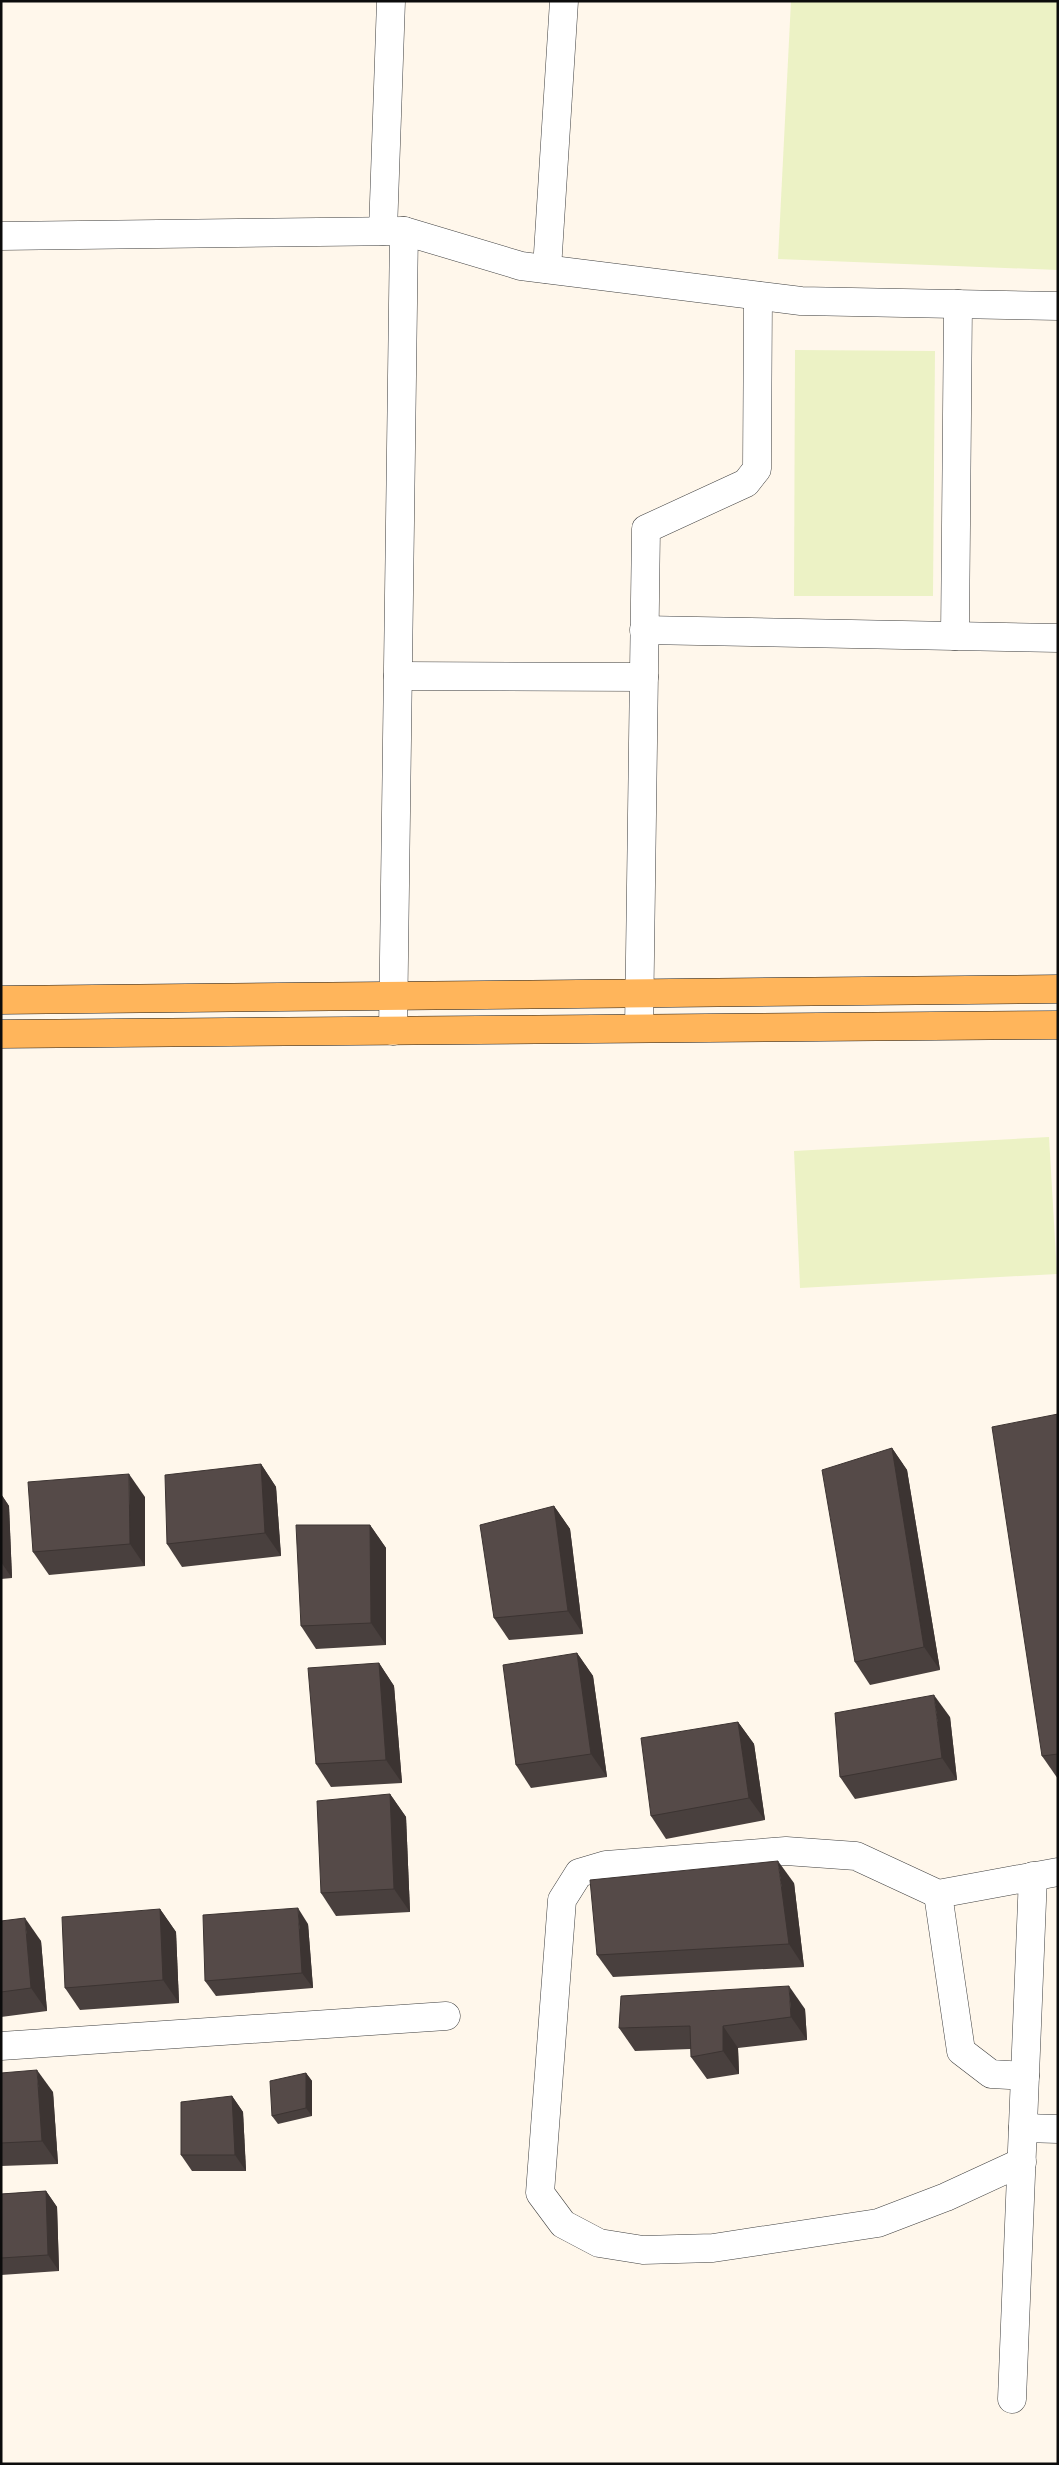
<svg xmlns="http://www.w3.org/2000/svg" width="1059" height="2465" font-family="Georgia,serif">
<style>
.pitch{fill:#ecf2c5}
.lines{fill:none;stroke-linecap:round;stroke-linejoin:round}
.minor-casing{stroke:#3f3f3f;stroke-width:29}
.major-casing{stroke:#1d1d1d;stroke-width:29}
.minor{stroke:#fff;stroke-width:28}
.major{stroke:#ffb55b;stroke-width:28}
.wall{fill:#49403e}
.shaded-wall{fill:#3c3432}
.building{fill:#554a48;stroke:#3c3432}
</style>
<rect width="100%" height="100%" fill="#fff7eb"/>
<!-- pitch -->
<g class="pitch">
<polygon points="791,1 1058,1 1058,270 778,259"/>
<polygon points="795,350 935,351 933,596 794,596"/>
<polygon points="1049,1137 1057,1274 800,1288 794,1151"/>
</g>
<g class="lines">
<!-- minor casing -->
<g class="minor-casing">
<g id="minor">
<polyline points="383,231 391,1"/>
<polyline points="1,236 404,231 521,266 801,301 1058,306"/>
<polyline points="547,269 564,1"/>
<polyline points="644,630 1058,638"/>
<polyline points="955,636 958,304"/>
<polyline points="398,676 644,677"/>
<polyline points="639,1028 646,529 746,483 757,469 758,296"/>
<polyline points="393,1031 404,231"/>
<polyline points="938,1894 961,2051 991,2074 1025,2076"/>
<polyline points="1,2046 446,2016"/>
<polyline points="1023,2128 1058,2129"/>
<polyline points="1022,2162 946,2197 878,2223 713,2248 643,2250 599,2243 563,2224 540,2193 562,1900 579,1873 606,1865 786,1851 856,1856 938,1894 1058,1872"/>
<polyline points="1012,2399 1033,1876"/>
</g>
</g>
<!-- major casing -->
<g class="major-casing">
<g id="major">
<polyline points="1,1000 1058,989"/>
<polyline points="1,1034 1058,1025"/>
</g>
</g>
<!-- minor -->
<use href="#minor" class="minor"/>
<!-- major -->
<use href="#major" class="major"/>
</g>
<!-- wall -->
<g class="wall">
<polygon points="1058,1414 1058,1779 1042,1756"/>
<polygon points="892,1448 907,1470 940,1670 870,1685 855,1662"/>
<polygon points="261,1464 276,1487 281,1556 182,1567 167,1544"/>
<polygon points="1,1494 9,1506 12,1578 1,1579"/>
<polygon points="145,1497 145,1566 49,1575 33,1552"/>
<polygon points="554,1506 570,1529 583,1634 509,1640 494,1618"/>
<polygon points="370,1525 386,1548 386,1645 316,1649 301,1626"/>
<polygon points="577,1653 593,1676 607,1777 531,1788 516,1765"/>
<polygon points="379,1663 394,1686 402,1783 331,1787 316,1764"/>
<polygon points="950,1717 957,1780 855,1799 840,1777"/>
<polygon points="738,1722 754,1744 765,1820 666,1839 651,1816"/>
<polygon points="390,1794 406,1817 410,1912 336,1916 321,1893"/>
<polygon points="794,1883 804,1967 613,1977 597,1955"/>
<polygon points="160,1909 176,1932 179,2003 80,2010 65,1988"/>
<polygon points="1,1921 41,1941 47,2011 1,2017"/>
<polygon points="308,1924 313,1988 216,1996 205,1981"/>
<polygon points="805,2009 807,2040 738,2048 739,2074 707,2079 691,2057 691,2049 635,2051 619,2028"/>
<polygon points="1,2073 53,2092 58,2164 1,2166"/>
<polygon points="306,2073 312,2081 312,2116 278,2124 272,2116"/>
<polygon points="232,2096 243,2112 246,2171 192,2171 181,2155"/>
<polygon points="46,2191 57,2207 59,2271 1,2275 1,2194"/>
</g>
<!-- shaded-wall -->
<g class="shaded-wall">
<polygon points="892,1448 907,1470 940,1670 924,1647"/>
<polygon points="261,1464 276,1487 281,1556 265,1533"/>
<polygon points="129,1474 145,1497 145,1566 130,1544"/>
<polygon points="1,1494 9,1506 12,1578 1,1562"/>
<polygon points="554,1506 570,1529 583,1634 568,1611"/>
<polygon points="370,1525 386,1548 386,1645 371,1623"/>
<polygon points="577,1653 593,1676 607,1777 591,1754"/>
<polygon points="379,1663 394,1686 402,1783 386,1760"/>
<polygon points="934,1695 950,1717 957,1780 942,1758"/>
<polygon points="738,1722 754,1744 765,1820 749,1798"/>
<polygon points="390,1794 406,1817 410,1912 394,1889"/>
<polygon points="778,1861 794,1883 804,1967 789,1944"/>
<polygon points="298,1908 308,1924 313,1988 302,1973"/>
<polygon points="160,1909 176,1932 179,2003 163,1980"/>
<polygon points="25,1918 41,1941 47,2011 31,1988"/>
<polygon points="789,1986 805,2009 807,2040 791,2017"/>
<polygon points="723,2026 738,2048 739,2074 723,2051"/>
<polygon points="37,2070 53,2092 58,2164 42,2141"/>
<polygon points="306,2073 312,2081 312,2116 306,2108"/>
<polygon points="232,2096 243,2112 246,2171 235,2155"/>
<polygon points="46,2191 57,2207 59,2271 48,2255"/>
</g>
<!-- building -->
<g class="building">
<polygon points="1058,1414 1058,1754 1042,1756 992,1427"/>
<polygon points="892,1448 924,1647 855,1662 822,1470"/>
<polygon points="261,1464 265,1533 167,1544 165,1475"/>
<polygon points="129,1474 130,1544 33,1552 28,1482"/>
<polygon points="554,1506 568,1611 494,1618 480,1525"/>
<polygon points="296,1525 370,1525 371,1623 301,1626"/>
<polygon points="577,1653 591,1754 516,1765 503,1665"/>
<polygon points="379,1663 386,1760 316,1764 308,1668"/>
<polygon points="934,1695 942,1758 840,1777 835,1713"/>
<polygon points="738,1722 749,1798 651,1816 641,1738"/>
<polygon points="390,1794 394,1889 321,1893 317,1801"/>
<polygon points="778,1861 789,1944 597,1955 590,1880"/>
<polygon points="298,1908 302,1973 205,1981 203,1915"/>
<polygon points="160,1909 163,1980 65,1988 62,1917"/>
<polygon points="25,1918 31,1988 1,1992 1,1921"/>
<polygon points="789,1986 791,2017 723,2026 723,2051 691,2057 690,2026 619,2028 621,1996"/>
<polygon points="37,2070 42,2141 1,2143 1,2073"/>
<polygon points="306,2073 306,2108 272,2116 270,2081"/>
<polygon points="232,2096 235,2155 181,2155 181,2102"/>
<polygon points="46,2191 48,2255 1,2258 1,2194"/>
</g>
<!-- border -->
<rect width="1059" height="2465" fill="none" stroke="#0c0c0c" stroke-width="5"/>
</svg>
